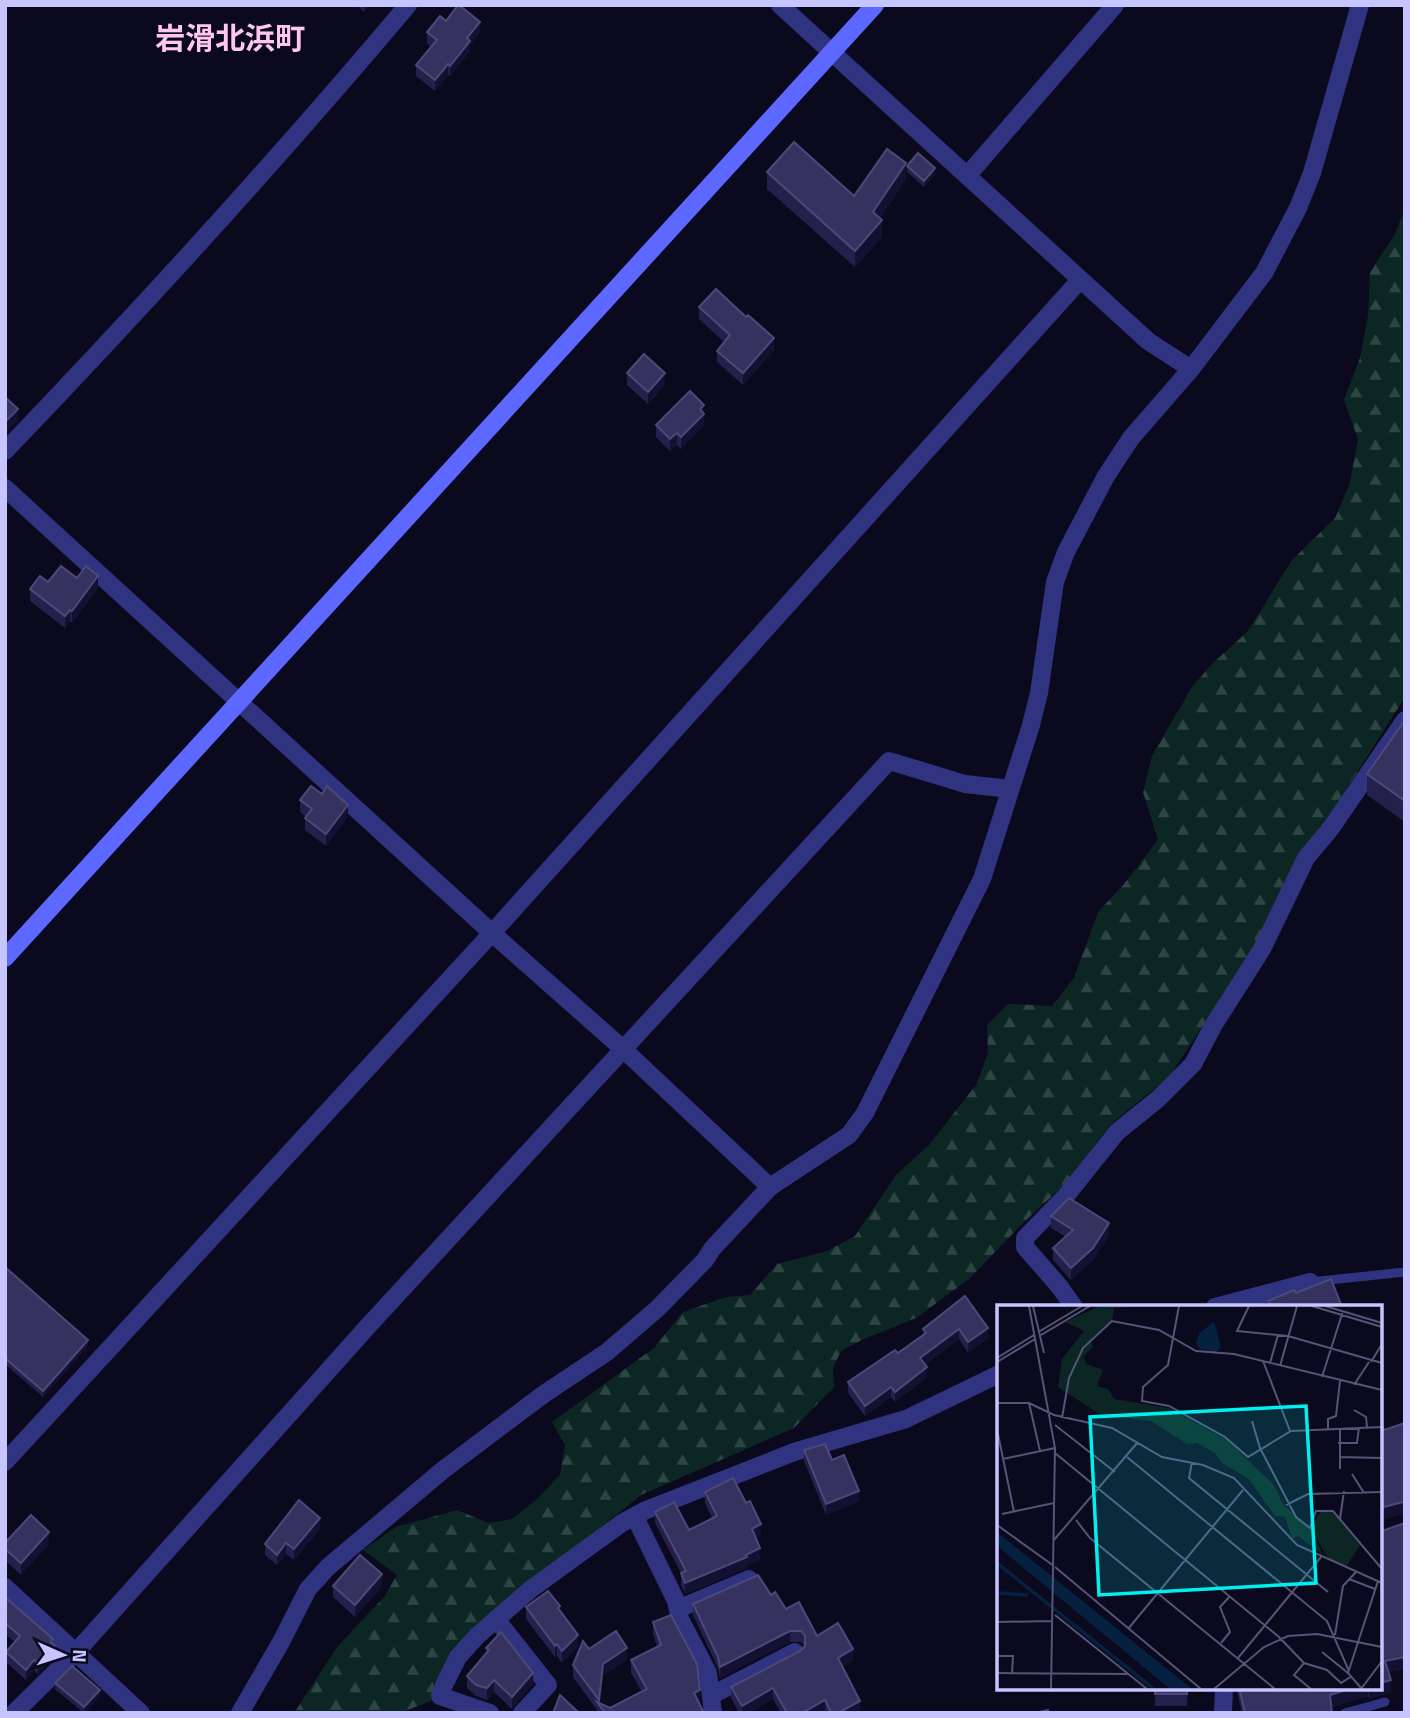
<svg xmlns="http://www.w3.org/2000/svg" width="1410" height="1718" font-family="'Titillium Web','Noto Sans JP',sans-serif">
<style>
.forest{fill:url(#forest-firs)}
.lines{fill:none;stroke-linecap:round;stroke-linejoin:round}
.lane{stroke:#303480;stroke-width:9}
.street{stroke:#303480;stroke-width:18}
.secondary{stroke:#5c68ff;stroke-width:18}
.wall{fill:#24204c}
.shaded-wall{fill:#131031}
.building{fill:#363260;stroke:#4c4979;stroke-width:2}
.labels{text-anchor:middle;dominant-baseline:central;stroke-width:6;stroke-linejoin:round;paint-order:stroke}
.quarter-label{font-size:30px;font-weight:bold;fill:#ffc7f0;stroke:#0b091d}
.inset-river{fill:none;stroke:#06203f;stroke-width:3.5}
.inset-road{fill:none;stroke:#565477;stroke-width:2}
.view{fill:#00f0f0;fill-opacity:0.15;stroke:#00f0f0;stroke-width:3.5}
.inset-edge{fill:none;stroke:#c6c5ff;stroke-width:3.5}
</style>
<defs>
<pattern id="forest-firs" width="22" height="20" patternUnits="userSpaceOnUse" patternTransform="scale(1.75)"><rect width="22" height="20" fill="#0c2723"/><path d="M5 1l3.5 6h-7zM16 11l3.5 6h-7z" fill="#2e4544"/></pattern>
</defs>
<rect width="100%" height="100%" fill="#0b091d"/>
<!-- forest -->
<polygon class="forest" points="1405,209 1405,697 1327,820 1251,953 1169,1077 1111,1124 1061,1188 1023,1223 969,1279 916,1318 862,1340 841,1351 833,1368 834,1387 794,1428 641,1495 474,1629 435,1681 431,1701 400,1713 294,1713 337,1647 384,1597 397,1575 363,1550 396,1527 457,1510 489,1523 512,1519 536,1500 560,1475 565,1445 552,1422 654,1348 683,1312 726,1297 750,1295 777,1264 827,1251 855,1236 897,1174 929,1145 976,1085 988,1053 987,1025 1008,1004 1052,1006 1074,978 1098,912 1124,884 1158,840 1143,792 1152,756 1192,687 1212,664 1248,631 1292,560 1335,518 1350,483 1358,439 1344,400 1360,358 1368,316 1370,272 1394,236"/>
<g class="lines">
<!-- lane -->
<g class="lane">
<polyline points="1310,1282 1405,1272"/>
<polyline points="1345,1713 1385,1702"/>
</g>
<!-- street -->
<g class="street">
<polyline points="780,5 1148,341 1191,369"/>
<polyline points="967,176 1115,5"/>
<path d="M5,451c139,-145 274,-293 403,-446"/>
<polyline points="5,488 492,933 623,1049 770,1187"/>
<polyline points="1074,1307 1059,1286 1025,1247 1025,1238 1065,1197 1117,1132 1158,1099 1193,1064 1213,1026 1262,949 1306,858 1331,828 1405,720"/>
<polyline points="1215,1307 1310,1282"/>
<polyline points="5,1462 492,933 1080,280"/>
<polyline points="635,1517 676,1601 680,1619 708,1673 713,1713"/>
<polyline points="5,1587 141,1713"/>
<polyline points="678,1609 749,1579"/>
<polyline points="496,1619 548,1685 522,1713"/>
<polyline points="712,1695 795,1652"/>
<polyline points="14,1713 77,1651 369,1325 889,761 965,784 1010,789"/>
<polyline points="240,1713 281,1642 308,1589 328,1567 443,1470 544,1394 607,1352 657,1309 705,1260 712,1249 770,1187 849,1135 865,1113 982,879 1031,725 1039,693 1055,582 1066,552 1106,476 1131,438 1191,369 1264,273 1298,208 1312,173 1360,5"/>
<polyline points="490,1713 440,1696 444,1685 458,1657 477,1636 531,1589 622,1523 644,1511 794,1452 906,1419 999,1374"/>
<polyline points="1223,1713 1224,1688"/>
</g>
<!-- secondary -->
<polyline class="secondary" points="5,958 875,5"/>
</g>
<!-- wall -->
<g class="wall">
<polygon points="357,5 369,5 364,12"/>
<polygon points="446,21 480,32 470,45 470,51 450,76 448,75 435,91 416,76 416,65 431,47 427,43 427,32"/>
<polygon points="907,166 935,174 924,187 907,172"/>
<polygon points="767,172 854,196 906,179 880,218 882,237 855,267 767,189"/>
<polygon points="699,307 746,317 774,350 743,385 717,362 717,351 724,342 699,319"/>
<polygon points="627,373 665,385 648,404 627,385"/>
<polygon points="704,405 704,425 681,449 677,445 670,451 656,437 656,425"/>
<polygon points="77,578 98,588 72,623 70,621 65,628 30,601 30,589 48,582"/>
<polygon points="1405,720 1405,822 1367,795 1367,774"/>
<polygon points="322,794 348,817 326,846 305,830 305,818 306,817 300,812 300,800"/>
<polygon points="1051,1216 1109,1235 1093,1260 1071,1280 1053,1260 1053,1248 1066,1237 1051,1228"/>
<polygon points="5,1267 88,1346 43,1397 5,1364"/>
<polygon points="965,1296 988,1338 968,1353 959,1339 925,1365 927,1377 895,1402 891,1397 865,1416 848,1393 848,1382 898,1353 923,1334 923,1329"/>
<polygon points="1380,1421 1384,1430 1405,1423 1405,1514 1403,1514 1380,1520"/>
<polygon points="804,1450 832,1460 859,1501 826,1515 804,1461"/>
<polygon points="705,1492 761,1535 756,1538 760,1560 747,1565 747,1568 685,1594 681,1585 681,1573 655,1523 655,1512 689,1530 712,1518 705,1503"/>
<polygon points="1405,1523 1405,1669 1388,1672 1391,1692 1369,1699 1368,1696 1331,1707 1332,1713 1242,1713 1236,1688 1380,1688 1382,1531"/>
<polygon points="320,1529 294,1560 286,1554 277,1565 265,1555 265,1544"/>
<polygon points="5,1543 49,1544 21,1575 5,1560"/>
<polygon points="333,1586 382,1586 355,1617 333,1597"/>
<polygon points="771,1595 817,1636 853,1661 842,1667 860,1712 858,1713 825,1713 825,1711 822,1713 781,1713 773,1699 749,1713 739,1713 731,1698 731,1687 800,1651 805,1647 801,1642 790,1642 720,1678 718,1668 693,1615 693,1604"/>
<polygon points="5,1597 53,1644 55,1656 38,1674 34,1670 26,1680 6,1662 6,1652 15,1642 5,1634"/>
<polygon points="526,1607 560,1610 578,1646 562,1663 557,1656 555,1657 526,1619"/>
<polygon points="653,1622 700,1702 699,1703 704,1713 597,1713 597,1710 573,1677 573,1665 589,1649 627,1660 603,1675 600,1703 610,1708 642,1692 631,1673 631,1660 657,1647 653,1634"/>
<polygon points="486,1648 533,1684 512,1709 494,1692 487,1700 476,1696 467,1688 467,1676 486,1654"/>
<polygon points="55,1683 100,1696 84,1713 55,1689"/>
<polygon points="1155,1688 1188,1688 1187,1706 1155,1706"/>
</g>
<!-- shaded-wall -->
<g class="shaded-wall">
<polygon points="364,5 369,5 364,12"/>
<polygon points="480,22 480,32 470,45 470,51 450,76 450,66 467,38"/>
<polygon points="448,64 448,75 435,91 435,80"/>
<polygon points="906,163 906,179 873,228 873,212"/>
<polygon points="935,168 935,174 924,187 924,181"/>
<polygon points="882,220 882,237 855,267 855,251"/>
<polygon points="774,338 774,350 743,385 743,373"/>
<polygon points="665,373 665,385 648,404 648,392"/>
<polygon points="704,405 704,425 681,449 681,437"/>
<polygon points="18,409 18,421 5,433 5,422"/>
<polygon points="677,433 677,445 670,451 670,439"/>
<polygon points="98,576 98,588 72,623 72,611"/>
<polygon points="70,610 70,621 65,628 65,616"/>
<polygon points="348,805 348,817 326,846 326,834"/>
<polygon points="1109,1223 1109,1235 1093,1260 1071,1280 1071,1268"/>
<polygon points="988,1328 988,1338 968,1353 968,1342"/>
<polygon points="959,1329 959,1339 920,1369 920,1358"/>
<polygon points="88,1340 88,1346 43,1397 43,1391"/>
<polygon points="927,1367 927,1377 895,1402 895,1392"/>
<polygon points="891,1387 891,1397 865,1416 865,1406"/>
<polygon points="859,1491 859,1501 826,1515 826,1504"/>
<polygon points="1403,1502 1403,1514 1380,1520 1380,1508"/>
<polygon points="320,1518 320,1529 294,1560 294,1549"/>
<polygon points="761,1524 761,1535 752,1540 752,1529"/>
<polygon points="49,1532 49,1544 21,1575 21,1563"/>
<polygon points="286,1543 286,1554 277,1565 277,1555"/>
<polygon points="760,1548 760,1560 747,1565 747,1568 685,1594 685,1583"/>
<polygon points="382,1574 382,1586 355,1617 355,1605"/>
<polygon points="790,1631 790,1642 720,1678 720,1667"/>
<polygon points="578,1635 578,1646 562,1663 562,1651"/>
<polygon points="53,1639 53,1648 55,1646 55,1656 38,1674 38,1663"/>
<polygon points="557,1644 557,1656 555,1657 555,1646"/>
<polygon points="627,1648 627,1660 603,1675 600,1705 599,1700 603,1664"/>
<polygon points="853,1649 853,1661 838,1670 838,1658"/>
<polygon points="1405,1657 1405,1669 1385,1673 1385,1661"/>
<polygon points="34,1660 34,1670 26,1680 26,1670"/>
<polygon points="533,1673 533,1684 512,1709 512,1697"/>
<polygon points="494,1680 494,1692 487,1700 487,1688"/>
<polygon points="1391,1680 1391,1692 1369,1699 1369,1688 1380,1688 1380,1683"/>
<polygon points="773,1688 773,1699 749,1713 742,1713 742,1706"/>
<polygon points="1352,1688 1368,1688 1368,1696 1330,1708 1330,1695"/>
<polygon points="100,1690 100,1696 84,1713 84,1707"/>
<polygon points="700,1690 700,1702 694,1705 694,1693"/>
<polygon points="825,1700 825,1711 822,1713 802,1713"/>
<polygon points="860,1701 860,1712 858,1713 838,1713"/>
</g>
<!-- building -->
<g class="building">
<polygon points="458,5 459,5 480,22 467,38 470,41 450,66 448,64 435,80 416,65 437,40 427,32 440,16 446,21"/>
<polygon points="794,142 854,196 887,149 906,163 873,212 882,220 855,251 767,172"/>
<polygon points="918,153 935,168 924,181 907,166"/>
<polygon points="716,289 746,317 748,315 774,338 743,373 717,351 730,335 699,307"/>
<polygon points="644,354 665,373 648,392 627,373"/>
<polygon points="690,391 704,405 700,409 704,414 681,437 677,433 670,439 656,425"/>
<polygon points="5,397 18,409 5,422"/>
<polygon points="61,566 77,578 86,566 98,576 72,611 70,610 65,616 30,589 40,576 48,582"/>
<polygon points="1405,720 1405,801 1367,774"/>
<polygon points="311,786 322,794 327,786 348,805 326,834 305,818 312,809 300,800"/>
<polygon points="1069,1198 1109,1223 1093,1248 1071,1268 1053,1248 1073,1230 1051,1216"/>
<polygon points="5,1267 88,1340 43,1391 5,1358"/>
<polygon points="1331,1279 1342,1307 1271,1307 1268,1301 1294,1290 1296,1293"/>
<polygon points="965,1296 988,1328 968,1342 959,1329 920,1358 927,1367 895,1392 891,1387 865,1406 848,1382 895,1350 898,1353 926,1333 923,1329"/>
<polygon points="1380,1421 1384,1430 1405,1423 1405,1502 1403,1502 1380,1508"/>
<polygon points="825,1444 832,1460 844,1455 859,1491 826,1504 804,1450"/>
<polygon points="733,1478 746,1503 750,1501 761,1524 752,1529 760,1548 746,1555 747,1557 685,1583 681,1573 686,1571 655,1512 674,1502 689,1530 717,1516 705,1492"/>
<polygon points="299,1500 320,1518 294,1549 286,1543 277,1555 265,1544"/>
<polygon points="31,1515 49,1532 21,1563 5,1549 5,1543"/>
<polygon points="1405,1523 1405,1657 1385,1661 1391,1680 1380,1683 1380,1530 1382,1531"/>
<polygon points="360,1555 382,1574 355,1605 333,1586"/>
<polygon points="758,1575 771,1595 775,1592 786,1609 799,1602 817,1636 838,1623 853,1649 838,1658 860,1701 838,1713 831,1713 825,1700 802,1713 787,1713 773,1688 742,1706 731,1687 800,1651 805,1646 805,1636 801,1631 790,1631 720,1667 718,1657 693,1604"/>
<polygon points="548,1591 560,1606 558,1608 578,1635 562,1651 557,1644 555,1646 526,1607"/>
<polygon points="5,1597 53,1639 51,1642 55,1646 38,1663 34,1660 26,1670 6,1652 20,1636 5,1623"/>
<polygon points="671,1615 697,1664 700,1690 694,1693 704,1713 605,1713 597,1702 610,1708 647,1689 631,1660 661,1645 653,1622"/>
<polygon points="616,1631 627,1648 603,1664 599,1700 573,1665 583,1641 589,1649"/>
<polygon points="501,1632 533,1673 512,1697 494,1680 487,1688 476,1685 467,1676 489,1650 486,1648"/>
<polygon points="72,1666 100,1690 84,1707 55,1683"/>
<rect x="1155" y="1688" width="32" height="6"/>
<polygon points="1239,1688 1352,1688 1330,1695 1332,1713 1245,1713"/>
<polygon points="560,1695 579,1713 553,1713"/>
<polygon points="1048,1710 1049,1713 1035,1713"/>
</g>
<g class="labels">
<!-- quarter labels -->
<g class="quarter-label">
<text x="230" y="38">岩滑北浜町</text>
</g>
</g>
<!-- overview -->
<g transform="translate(997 1305)">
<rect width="385" height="385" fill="#0b091d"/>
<path d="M103,1h42l-28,2 -2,14 -21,19 2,6 -10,10 4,7 16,6 -6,16 11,3 6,10 55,9 58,32 47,45 9,19 28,25 12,26 -25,-19 -6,3 -7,-22 -10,-1 -26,-37 -27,-16 -7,-10 -18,-10 -10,1 -36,-23 -50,-6 -43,-28 4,-28 22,-28 -19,-9z" fill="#0c2723"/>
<path d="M324,205l12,2 27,33 -14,22 -18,-9 -17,-29z" fill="#0c2723"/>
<path d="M217,17l7,25 -5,5 -16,-3 -4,-6 3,-10zM0,227l62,50 133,107h-22l-173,-143z" fill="#06203f"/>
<path class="inset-river" d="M0,258l157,126M0,288l31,2"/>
<path class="inset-road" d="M32,1l26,142 -4,241M36,1l11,47M182,1l-11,59 -25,22 -1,14 27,5 56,31 23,20 43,-26 91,-4M252,1l-12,25 51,5 94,27M315,1l70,21M328,1l57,17M43,26l42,-25M44,30l49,-29M0,53l37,-23M266,56l27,70M0,57l38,-23M374,57l11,-18M273,58l8,-28M283,61l17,-60M325,72l21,-66M357,80l15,-23M0,98h32l25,12 58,13 50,29 41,8 31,13 63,67 85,38M32,98l11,48M357,105l12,7 1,10M65,113l7,-40 14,-30 29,-27 47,9 37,21 38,3 148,36M255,116l8,27 36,69 14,11 6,-17h17l49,58M58,120l60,47M0,124l17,83M331,124v-10l8,-3 4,-35M341,138h19l2,-16M58,148l224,184 25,26 23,7 14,13 11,-7M130,152l200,164 22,50M343,152l42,1M6,154l52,-11M195,157l-3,16 139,114M343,164v-41M355,169l12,19M289,200l22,-11 74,-2M5,209l52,-11M343,214l4,-28M79,215l14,18 185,151M0,220l57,41M56,236l85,-99M58,262l146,122M352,274l26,10M58,310l92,74M0,317l55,-1M131,324l115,-139M338,330l8,-49 13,-14M224,338l9,-11 -10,-25 10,-11M325,347l26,21M0,351h16l-1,17M241,353l83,-101M307,358l-10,12 17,14M0,368l131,1M217,384l50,-42 24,-11 29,-2 65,13M364,384l21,-28M365,384l-14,-16 30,-92"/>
<path class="view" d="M309,101l10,177 -217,12 -9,-178z"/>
<rect width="385" height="385" class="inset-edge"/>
</g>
<!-- border -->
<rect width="1410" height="1718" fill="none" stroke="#c6c5ff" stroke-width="14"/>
<!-- north arrow -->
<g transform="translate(63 1655) rotate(93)" stroke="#0b091d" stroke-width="5" paint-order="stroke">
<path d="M0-5L12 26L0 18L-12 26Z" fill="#c6c5ff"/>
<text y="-10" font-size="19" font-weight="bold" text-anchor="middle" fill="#c6c5ff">N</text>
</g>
</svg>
